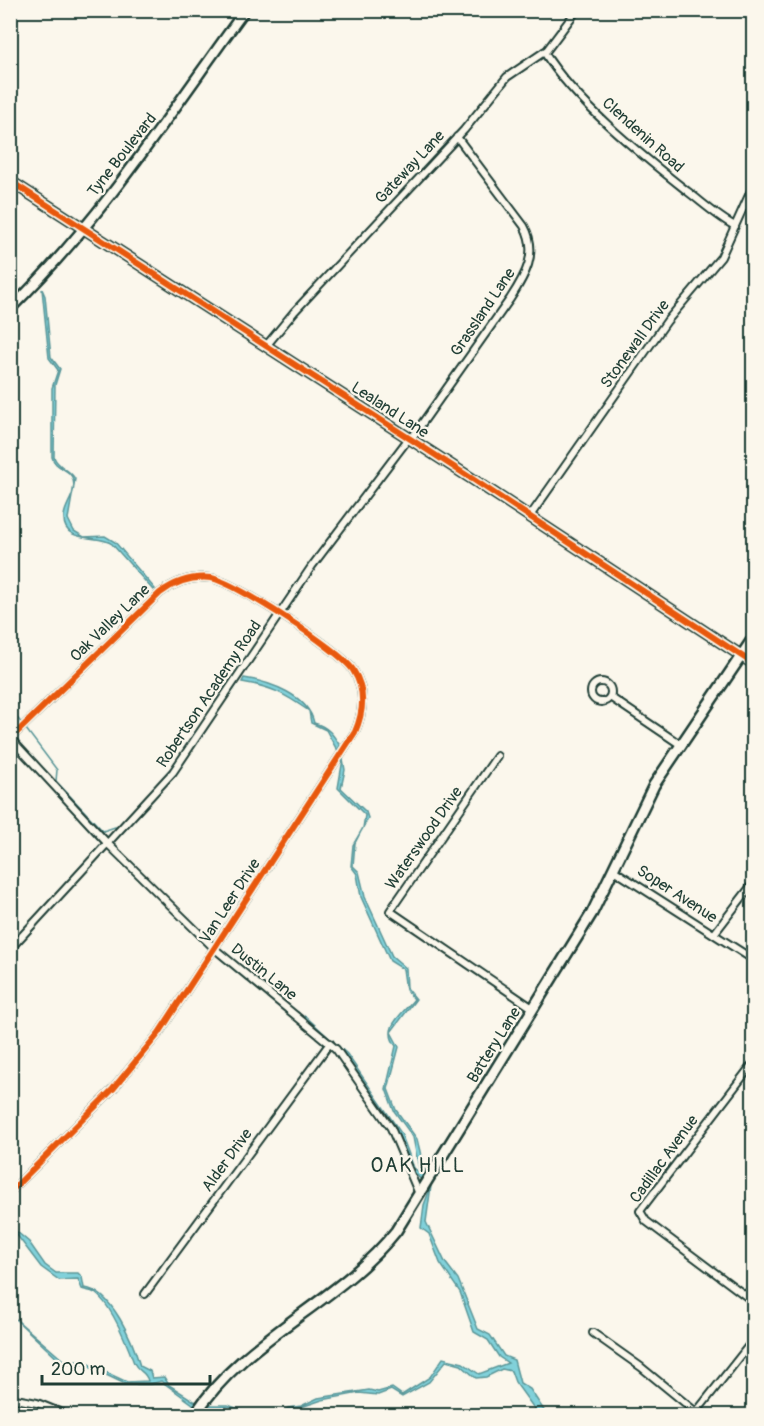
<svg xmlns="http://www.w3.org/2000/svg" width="764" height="1426" font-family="Pangolin,sans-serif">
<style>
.water{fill:#81d1da;stroke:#5a9698;stroke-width:1.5}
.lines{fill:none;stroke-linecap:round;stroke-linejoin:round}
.stream{stroke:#5a9698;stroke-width:1.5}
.minor-casing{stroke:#1f3d34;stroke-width:10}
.tertiary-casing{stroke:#1f3d34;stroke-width:13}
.secondary-casing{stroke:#1f3d34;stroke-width:14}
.minor{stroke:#fbf7ec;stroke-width:6}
.tertiary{stroke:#fbf7ec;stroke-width:8}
.secondary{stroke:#fbf7ec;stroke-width:9}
.cycleway-casing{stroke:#fbf7ec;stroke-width:10}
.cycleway{stroke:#e8590c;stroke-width:6}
.labels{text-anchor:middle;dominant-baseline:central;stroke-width:4.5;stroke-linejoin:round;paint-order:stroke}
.street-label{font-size:16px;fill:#1f3d34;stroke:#fbf7ec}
.quarter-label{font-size:20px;letter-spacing:1.5px;fill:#1f3d34;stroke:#fbf7ec}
</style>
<rect width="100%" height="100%" fill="#fbf7ec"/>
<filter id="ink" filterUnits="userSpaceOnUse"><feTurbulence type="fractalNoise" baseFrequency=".0167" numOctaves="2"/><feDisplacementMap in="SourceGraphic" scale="12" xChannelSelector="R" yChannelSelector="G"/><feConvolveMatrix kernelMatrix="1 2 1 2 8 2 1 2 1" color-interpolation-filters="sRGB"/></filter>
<g filter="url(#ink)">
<!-- water -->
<g class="water">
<path d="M42,289l3,7 6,61 9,12 -5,16 -1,72c4,11 16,12 21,22l-7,40 6,12 10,6 21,-1 10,6 40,47 -2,1 -41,-46c-13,-10 -50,1 -48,-28 1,-12 13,-22 9,-36 -3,-12 -18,-11 -21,-23v-69l6,-18 -9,-12z"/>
<path d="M244,678c26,4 64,17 70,45 14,4 19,11 26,23l-3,4 -11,-20 -15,-7 -2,-12c-26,-18 -37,-24 -67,-29z"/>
<path d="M343,759l2,11 -4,18 25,24 2,6 -13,25 -2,23 6,6 6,25 27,59 14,12 1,20 9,11 -25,33 8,15 -11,42 8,21 21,29 9,37 -3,6 -10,-11 -17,-42 -56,-81 -36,-30 1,-2 42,38 54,79 13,35 6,5 -7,-36 -19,-26 -8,-22 10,-43c-15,-19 7,-32 18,-47l-8,-9 -3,-21 -13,-8 -29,-64 -4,-23 -6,-8 2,-21 10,-17 2,-13 -27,-27z"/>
<polygon points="431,1186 426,1222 445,1262 458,1279 478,1329 490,1335 504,1356 514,1360 520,1383 530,1389 547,1415 540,1415 536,1411 515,1382 511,1371 502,1369 486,1377 476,1378 461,1365 446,1361 429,1382 402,1397 391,1390 378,1395 359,1393 322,1400 278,1415 288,1408 301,1406 318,1398 369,1390 378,1392 392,1388 402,1395 430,1377 443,1358 463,1363 479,1374 508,1363 499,1357 488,1340 474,1332 460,1292 440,1263 429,1234 421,1228 424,1205"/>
<path d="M10,1226l19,16 16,23 11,8h22l4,4 2,11c28,2 49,54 56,78l10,5 2,7 12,-1 5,8 25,16 13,4h21l26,10 -28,-8 -19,1 -14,-4 -32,-23 -10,3h-26l-44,-21h-19l-51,-48 52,45 21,2 43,20 21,-1c-2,-10 -10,-9 -14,-18 -7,-19 -22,-58 -39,-70 -5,-3 -9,-2 -13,-4l-4,-10 -19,1 -18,-13z"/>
</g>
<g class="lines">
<!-- stream -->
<g class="stream">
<polyline points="10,709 23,725"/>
<polyline points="26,729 57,770 56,781 103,831 115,827 118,828"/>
<polyline points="298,1012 299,1013"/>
</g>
<!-- minor casing -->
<g class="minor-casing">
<g id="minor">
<path d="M544,52c31,50 96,102 143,139 16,12 31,26 48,35"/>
<polyline points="266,346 294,312 464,130 507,77 547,50 577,10"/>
<path d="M411,439l99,-140c15,-23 29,-46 14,-73l-67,-89"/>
<polyline points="530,516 667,321 721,257 754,184"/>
<circle cx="601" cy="692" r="10"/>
<polyline points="610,697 681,745"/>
<path d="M10,739l150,-146c15,-11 32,-17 51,-15 24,4 129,72 142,92 13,20 11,41 2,62l-196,301 -46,56 -103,103"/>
<polyline points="11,739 108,844 215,949 336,1049 391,1128 419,1194"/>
<polyline points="497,756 390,911 534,1009"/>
<polyline points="615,871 754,960"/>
<polyline points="714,934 754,882"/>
<polyline points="10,949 173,772 312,566 409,438"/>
<polyline points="754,1062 640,1211 646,1221 754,1302"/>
<polyline points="145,1294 330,1043"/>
<polyline points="593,1333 641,1367 696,1412"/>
<polyline points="10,1398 37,1403 69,1416"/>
<polyline points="694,1415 754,1339"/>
</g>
</g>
<!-- tertiary casing -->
<g class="tertiary-casing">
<g id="tertiary">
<polyline points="10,181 474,480 754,664"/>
<path d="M10,309c92,-90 160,-196 235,-299"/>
</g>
</g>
<!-- secondary casing -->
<g class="secondary-casing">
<path id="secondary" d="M194,1416c50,-79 145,-113 202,-185l196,-318 62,-128 100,-148"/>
</g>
<!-- minor -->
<use href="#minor" class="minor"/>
<!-- tertiary -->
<use href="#tertiary" class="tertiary"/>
<!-- secondary -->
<use href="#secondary" class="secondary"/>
<!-- cycleway casing -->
<g class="cycleway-casing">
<g id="cycleway">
<polyline points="10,181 474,480 754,664"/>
<path d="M10,739l150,-146c15,-11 32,-17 51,-15 24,4 129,72 142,92 13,20 11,41 2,62l-196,301 -46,56 -103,103"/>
</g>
</g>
<!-- cycleway -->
<use href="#cycleway" class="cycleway"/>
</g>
</g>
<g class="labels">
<!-- street labels -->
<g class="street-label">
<text transform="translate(643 135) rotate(42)">Clendenin Road</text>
<text transform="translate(122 155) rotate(-52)">Tyne Boulevard</text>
<text transform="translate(410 167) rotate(-47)">Gateway Lane</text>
<text transform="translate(483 312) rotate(-56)">Grassland Lane</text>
<text transform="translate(635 344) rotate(-54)">Stonewall Drive</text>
<text transform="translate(390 410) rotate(33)">Lealand Lane</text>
<text transform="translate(110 623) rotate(-44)">Oak Valley Lane</text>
<text transform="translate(209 694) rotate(-56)">Robertson Academy Road</text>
<text transform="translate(424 838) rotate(-55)">Waterswood Drive</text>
<text transform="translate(677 894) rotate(33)">Soper Avenue</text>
<text transform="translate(230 901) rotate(-57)">Van Leer Drive</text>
<text transform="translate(264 972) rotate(39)">Dustin Lane</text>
<text transform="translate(494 1045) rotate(-58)">Battery Lane</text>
<text transform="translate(664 1159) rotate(-54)">Cadillac Avenue</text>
<text transform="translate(227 1160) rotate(-54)">Alder Drive</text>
</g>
<!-- quarter labels -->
<g class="quarter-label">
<text x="418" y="1165">OAK HILL</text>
</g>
</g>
<!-- margin -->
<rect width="764" height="1426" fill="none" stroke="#fbf7ec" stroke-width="36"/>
<rect x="18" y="18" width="728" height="1390" fill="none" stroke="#1f3d34" stroke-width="2" filter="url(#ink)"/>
<!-- scale -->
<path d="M42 1375v9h168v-9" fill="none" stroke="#1f3d34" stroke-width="3"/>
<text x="51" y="1375" font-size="18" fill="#1f3d34" stroke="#fbf7ec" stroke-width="4.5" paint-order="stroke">200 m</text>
</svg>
